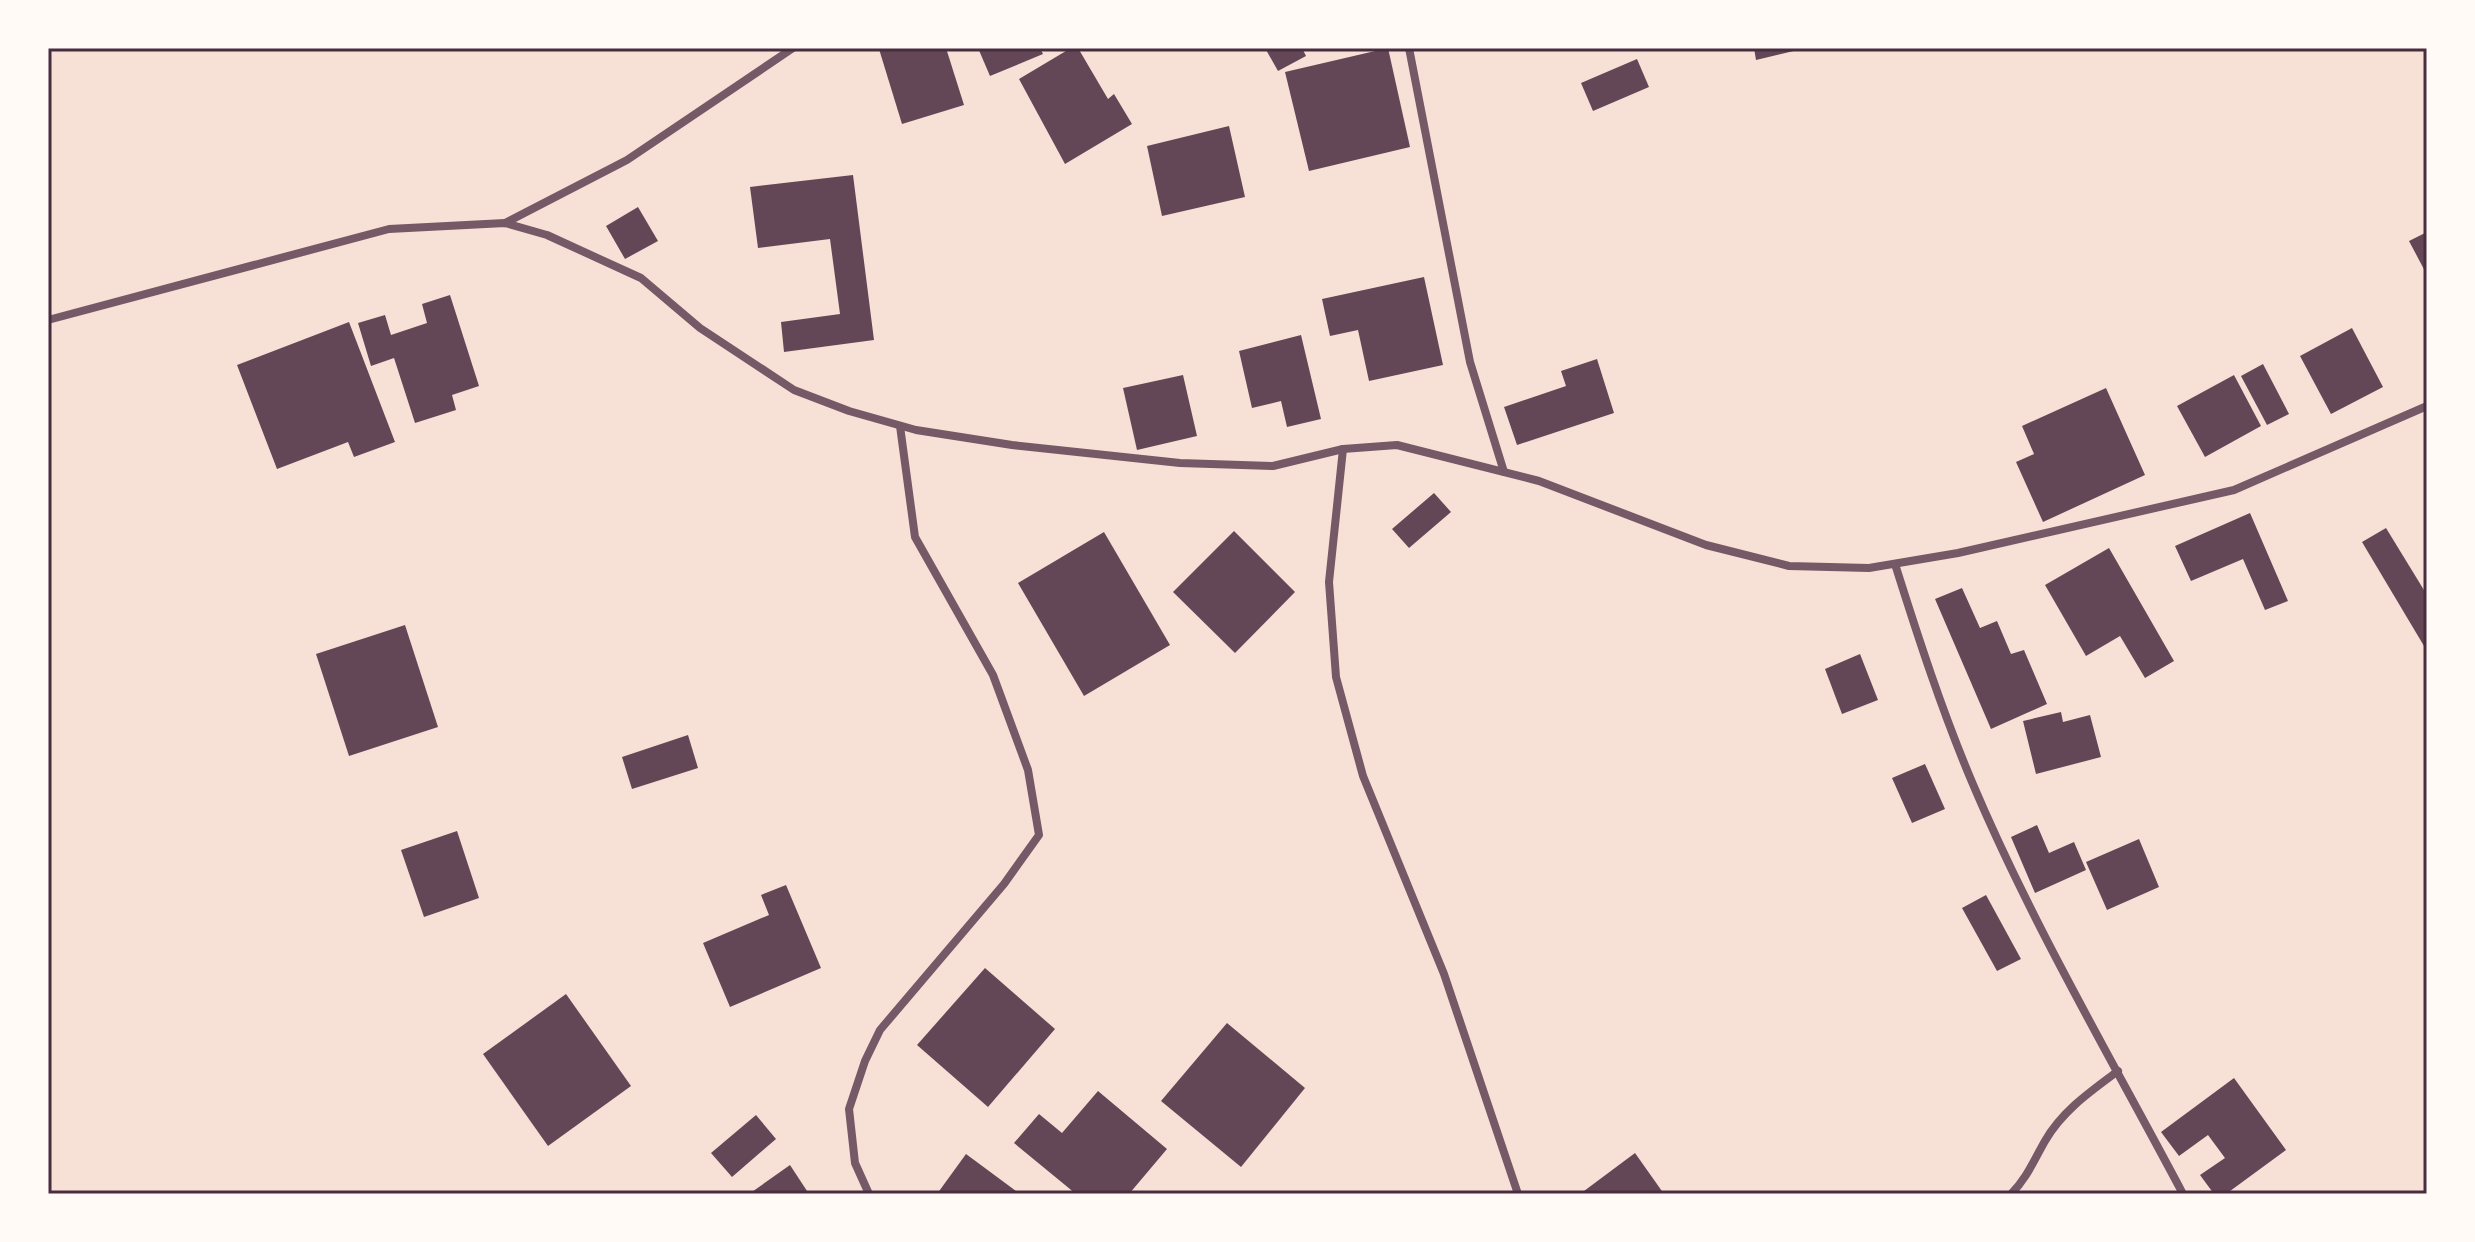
<svg xmlns="http://www.w3.org/2000/svg" width="2475" height="1242" font-family="'Open Sans',sans-serif">
<style>
.building{fill:#644757}
.lines{fill:none;stroke-linecap:round;stroke-linejoin:round}
.minor{stroke:#755966;stroke-width:8}
.neatline{fill:none;stroke:#4a2c40;stroke-width:3}
</style>
<rect width="100%" height="100%" fill="#f7e1d7"/>
<!-- building -->
<g class="building">
<polygon points="946,48 964,105 902,124 879,49"/>
<polygon points="978,48 1040,48 1043,54 990,76"/>
<polygon points="1071,48 1078,48 1108,99 1114,94 1132,124 1065,164 1019,79"/>
<polygon points="1265,48 1302,48 1306,56 1278,71"/>
<polygon points="1388,48 1410,147 1309,171 1285,72"/>
<polygon points="1754,48 1802,48 1802,49 1756,60"/>
<polygon points="1637,59 1649,87 1593,111 1581,83"/>
<polygon points="1229,126 1245,197 1162,216 1147,146"/>
<polygon points="853,175 874,340 784,352 781,322 840,314 830,239 758,248 750,187"/>
<polygon points="638,207 658,241 625,259 606,226"/>
<polygon points="2427,232 2427,275 2409,241"/>
<polygon points="1424,277 1443,365 1369,381 1358,330 1330,336 1322,299"/>
<polygon points="450,295 479,386 452,395 456,410 415,423 394,358 371,366 358,323 385,315 391,335 427,323 422,304"/>
<polygon points="349,322 395,442 354,457 348,442 277,469 237,365"/>
<polygon points="2352,328 2383,387 2331,414 2300,356"/>
<polygon points="1301,335 1321,419 1287,427 1281,401 1252,408 1239,351"/>
<polygon points="1597,359 1614,413 1517,445 1504,407 1566,386 1561,371"/>
<polygon points="2263,364 2289,414 2267,425 2241,376"/>
<polygon points="1183,375 1197,436 1137,450 1123,388"/>
<polygon points="2234,375 2261,426 2205,457 2177,406"/>
<polygon points="2106,388 2145,475 2043,522 2016,462 2034,454 2022,426"/>
<polygon points="1434,493 1451,512 1409,548 1392,529"/>
<polygon points="2250,513 2288,601 2265,610 2243,559 2191,581 2175,546"/>
<polygon points="2386,528 2427,595 2427,644 2424,646 2362,542"/>
<polygon points="1234,531 1295,592 1235,653 1173,592"/>
<polygon points="1104,532 1170,645 1084,696 1018,583"/>
<polygon points="2109,548 2174,661 2145,678 2120,636 2086,656 2045,585"/>
<polygon points="1962,588 1980,628 1997,621 2011,654 2024,650 2047,704 1991,729 1935,599"/>
<polygon points="405,625 438,727 349,756 316,654"/>
<polygon points="1860,654 1878,700 1842,714 1825,669"/>
<polygon points="2061,712 2063,722 2090,715 2101,757 2036,774 2023,721"/>
<polygon points="688,735 698,768 632,789 622,757"/>
<polygon points="1925,764 1945,809 1912,823 1892,778"/>
<polygon points="2037,825 2049,853 2074,842 2086,870 2035,893 2011,837"/>
<polygon points="457,831 479,898 424,917 401,850"/>
<polygon points="2139,839 2159,887 2107,910 2086,862"/>
<polygon points="786,885 821,968 730,1007 703,943 769,915 761,895"/>
<polygon points="1986,895 2021,959 1997,971 1962,908"/>
<polygon points="985,968 1055,1029 988,1107 917,1045"/>
<polygon points="566,994 631,1086 548,1146 483,1054"/>
<polygon points="1227,1023 1305,1088 1241,1167 1161,1101"/>
<polygon points="2234,1078 2286,1150 2226,1194 2214,1194 2200,1175 2225,1158 2208,1135 2179,1156 2161,1132"/>
<polygon points="1098,1091 1167,1149 1129,1194 1076,1194 1014,1143 1039,1114 1062,1133"/>
<polygon points="756,1115 776,1139 732,1177 711,1153"/>
<polygon points="1635,1153 1664,1194 1580,1194"/>
<polygon points="966,1154 1020,1194 937,1194"/>
<polygon points="790,1165 809,1194 749,1194"/>
</g>
<g class="lines">
<!-- minor -->
<g class="minor">
<polyline points="1409,48 1470,362 1504,472"/>
<polyline points="505,223 627,160 793,48"/>
<polyline points="48,320 389,229 505,223 547,235 641,278 700,328 794,390 849,411 916,430 1012,445 1180,463 1273,466 1343,449 1397,445 1539,481 1706,545 1789,566 1869,568 1958,553 2234,490 2427,406"/>
<polyline points="1343,449 1329,582 1336,677 1363,776 1444,974 1518,1194"/>
<path d="M1895,564c23,73 47,147 77,218 60,142 139,276 211,412"/>
<polyline points="869,1194 855,1163 849,1109 865,1061 880,1030 1004,884 1039,835 1028,770 993,675 915,537 900,426"/>
<path d="M2011,1194c16,-16 23,-34 34,-53 17,-30 46,-50 73,-70"/>
</g>
</g>
<!-- border -->
<rect width="2475" height="1242" fill="none" stroke="#fffaf5" stroke-width="100"/>
<rect x="50" y="50" width="2375" height="1142" class="neatline"/>
</svg>
